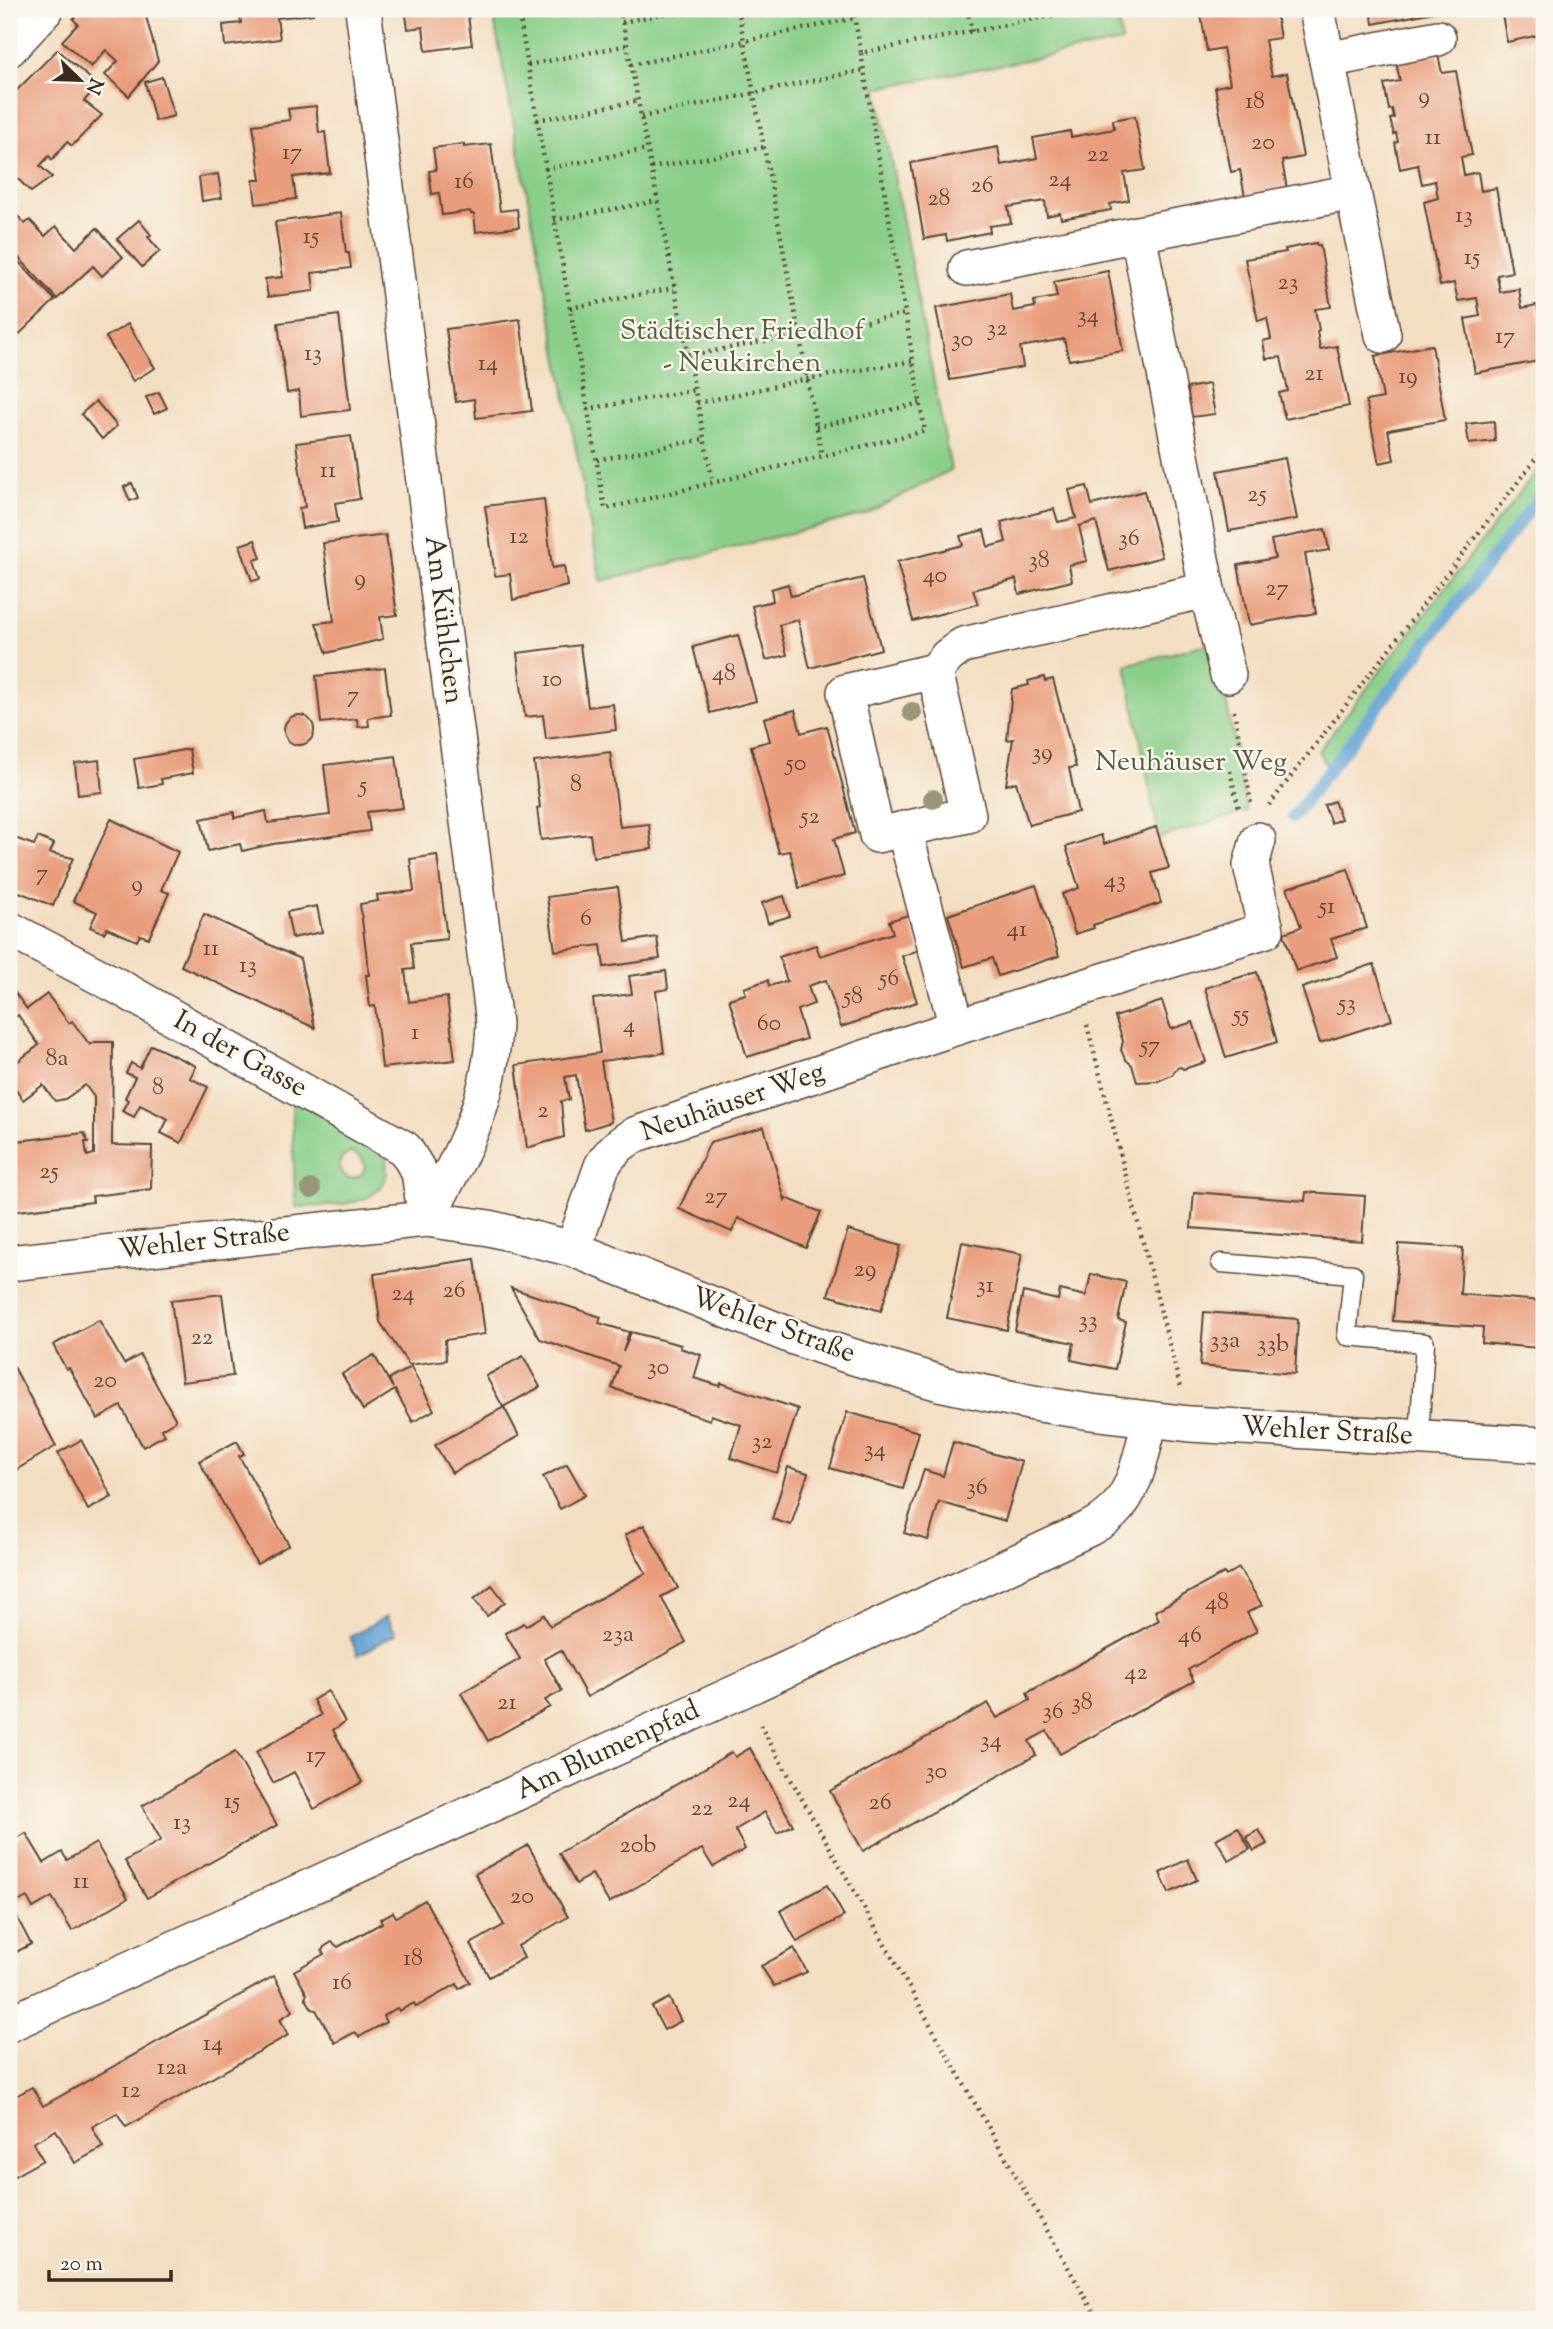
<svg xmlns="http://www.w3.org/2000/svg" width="1553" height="2329" font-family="'Sorts Mill Goudy',serif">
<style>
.green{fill:#89cf89;stroke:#627c54;stroke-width:2;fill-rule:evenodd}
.water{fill:#60a3d4;stroke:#4e6679;stroke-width:2}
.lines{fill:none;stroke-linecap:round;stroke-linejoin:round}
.stream{stroke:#60a3d4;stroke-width:12}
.building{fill:#e99d7b}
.lane-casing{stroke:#574536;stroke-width:21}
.street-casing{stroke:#574536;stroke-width:38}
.path{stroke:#574536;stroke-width:4.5;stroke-dasharray:2 5;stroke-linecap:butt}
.lane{stroke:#fff;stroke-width:18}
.street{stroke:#fff;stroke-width:35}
.tree{fill:#9a9679}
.labels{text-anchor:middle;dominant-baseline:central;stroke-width:5;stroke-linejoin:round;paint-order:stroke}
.number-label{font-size:24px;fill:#664735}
.park-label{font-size:28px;fill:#525c3e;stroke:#fbf7ec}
.street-label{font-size:28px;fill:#3b2a1e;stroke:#fbf7ec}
</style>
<rect width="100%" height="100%" fill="#fbf7ec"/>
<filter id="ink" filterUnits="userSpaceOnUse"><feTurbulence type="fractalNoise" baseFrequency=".0143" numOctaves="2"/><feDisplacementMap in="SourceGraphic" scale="14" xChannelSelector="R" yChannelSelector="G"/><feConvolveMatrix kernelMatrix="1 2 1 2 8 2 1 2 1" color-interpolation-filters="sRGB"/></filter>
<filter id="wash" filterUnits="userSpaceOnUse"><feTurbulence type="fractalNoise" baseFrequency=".00686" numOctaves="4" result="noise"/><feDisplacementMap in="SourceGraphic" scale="28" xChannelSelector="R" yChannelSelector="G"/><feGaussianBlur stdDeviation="1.57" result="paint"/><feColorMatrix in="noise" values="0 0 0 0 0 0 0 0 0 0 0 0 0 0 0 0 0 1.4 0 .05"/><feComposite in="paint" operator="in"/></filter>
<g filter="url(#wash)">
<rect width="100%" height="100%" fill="#f3dec1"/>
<!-- green -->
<g class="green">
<polygon points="492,9 1116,9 1122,42 877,88 951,470 866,514 601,581"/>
<polygon points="1544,462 1544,498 1330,771 1318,751"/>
<polygon points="1215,642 1247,811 1159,838 1126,665"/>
<path d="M292,1096l94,61c1,8 2,19 -3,27 -15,24 -63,22 -88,23zM351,1152l11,6 3,8c-2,11 -10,14 -20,11l-6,-10 2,-8z"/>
</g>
<!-- water -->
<polygon class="water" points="387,1616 396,1634 358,1655 350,1637"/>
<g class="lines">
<!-- stream -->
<polyline class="stream" points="1293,817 1544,491"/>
</g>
<g id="blocks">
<!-- building -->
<g class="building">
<polygon points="83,9 144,9 158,61 129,96 105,75 118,61 106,50 91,67 62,41 78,24 73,19"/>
<polygon points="239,9 313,9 313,14 277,18 280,39 225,46 223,25 241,23"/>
<polygon points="405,9 467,9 472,45 426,51 423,27 408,29"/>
<polygon points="1200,9 1272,9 1273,15 1276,14 1280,38 1265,40 1268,58 1272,76 1287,73 1303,157 1282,161 1287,189 1245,197 1240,170 1231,172 1215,87 1230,84 1223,48 1207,51"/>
<polygon points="1371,9 1433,9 1434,12 1373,24"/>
<polygon points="1501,9 1544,9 1544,34 1507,42"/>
<polygon points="57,50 98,85 84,101 102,115 72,146 67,142 52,160 49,156 40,166 52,177 31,192 9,170 9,159 18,149 9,140 9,98"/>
<polygon points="1438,55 1442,73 1456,71 1472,155 1461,157 1464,175 1478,172 1481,191 1496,188 1512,272 1497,275 1500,292 1519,289 1522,308 1537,305 1544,344 1544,360 1475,373 1465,319 1480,316 1477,298 1458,301 1454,283 1440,286 1424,202 1438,198 1435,181 1422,184 1418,165 1400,169 1395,143 1398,142 1396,133 1394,134 1390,119 1394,118 1392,109 1389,110 1384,84 1400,81 1396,62"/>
<polygon points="162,77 174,116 155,121 145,82"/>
<polygon points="316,106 319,133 325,132 330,173 293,177 296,199 256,204 253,180 261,180 253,125 290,120 288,109"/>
<polygon points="1135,116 1145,170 1124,173 1129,200 1110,204 1111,210 1061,219 1060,213 1047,216 1045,201 1008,207 1011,223 989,226 990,232 947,241 946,235 924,239 911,163 998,147 1001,165 1037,158 1033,138 1070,131 1071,137 1114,129 1113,120"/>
<polygon points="464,144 464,147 491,144 500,211 517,209 519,227 476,232 474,214 471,214 470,211 442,215 439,193 432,194 429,171 436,170 433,148"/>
<polygon points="218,174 222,198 202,201 199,177"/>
<polygon points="9,207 25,224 30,220 45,236 56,226 76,248 97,228 123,257 102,276 93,266 57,299 9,247"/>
<polygon points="341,213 346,253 349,253 351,268 312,273 314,291 268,297 265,279 283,277 275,222"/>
<polygon points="139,220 151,235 148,237 160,251 142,267 117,239"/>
<polygon points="1316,243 1317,245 1320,245 1331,307 1315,309 1319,330 1317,331 1320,349 1337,346 1349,406 1285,419 1279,393 1288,391 1281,357 1266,359 1263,341 1271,339 1267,318 1258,321 1245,259 1286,252 1285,249"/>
<polygon points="10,253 55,300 9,344 9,254"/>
<polygon points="1108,271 1123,351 1069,360 1064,339 1020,347 1023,367 950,380 936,308 1010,294 1013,311 1035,307 1034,301 1057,297 1054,282"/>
<polygon points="339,315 350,410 301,416 299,391 287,393 278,323"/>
<polygon points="520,319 532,411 476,418 474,399 456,402 446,329"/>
<polygon points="128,324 155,368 133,381 106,337"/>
<polygon points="1432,345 1445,420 1388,430 1394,460 1379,463 1366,401 1383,398 1375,356"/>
<polygon points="1209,384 1215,414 1192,417 1187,388"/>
<polygon points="159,392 167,408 154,414 146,397"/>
<polygon points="96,401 117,426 102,439 81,414"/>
<polygon points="1494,421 1495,441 1469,444 1466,424"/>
<polygon points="351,436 360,499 335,503 338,522 302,528 299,508 305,507 296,443"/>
<polygon points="1285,458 1297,519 1229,531 1218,471"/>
<polygon points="132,483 138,498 130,501 124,487"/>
<polygon points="1087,486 1092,505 1144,491 1162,557 1109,571 1096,521 1079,526 1087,561 1069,565 1072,581 1019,594 1016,579 973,590 978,604 913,621 897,562 963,545 960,536 984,530 988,547 1006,542 1001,522 1054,509 1058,522 1076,518 1069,490"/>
<polygon points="544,499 552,568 564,566 567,586 513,600 510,574 495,576 485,506"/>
<polygon points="1325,529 1329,550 1305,554 1316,613 1249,625 1238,565 1275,558 1271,540"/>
<polygon points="386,535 397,615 380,617 383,639 327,653 316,623 334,621 323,543"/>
<polygon points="255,540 261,558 254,560 260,579 252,581 240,545"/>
<polygon points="863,578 881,649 810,668 798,620 779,625 787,655 766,660 752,606 773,601 771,589 788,584 791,596"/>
<polygon points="738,635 756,701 710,713 693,647"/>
<polygon points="580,645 588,707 613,704 616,730 546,739 543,715 525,717 517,653"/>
<polygon points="385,668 391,715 368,718 369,726 358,727 357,719 321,723 316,676"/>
<polygon points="1044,677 1045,681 1053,679 1076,767 1069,768 1078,812 1029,825 1016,782 1006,785 1013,739 1007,740 1012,689 1029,685 1028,681"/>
<polygon points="795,710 801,733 827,726 855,833 834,839 844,876 799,888 790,851 779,853 751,746 770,741 764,718"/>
<circle cx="299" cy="730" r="15"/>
<polygon points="189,749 193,773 161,779 162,784 139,788 134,759"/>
<polygon points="610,752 620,827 649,824 652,849 593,857 590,834 541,840 537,808 540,807 534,762"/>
<polygon points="396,756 403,808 367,812 370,831 273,844 242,851 240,844 208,851 201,819 234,812 234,818 266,811 268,823 330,815 324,765"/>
<polygon points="99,760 102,792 78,795 75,763"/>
<polygon points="1334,801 1341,819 1331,823 1324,805"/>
<polygon points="111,819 178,852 161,890 169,893 149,938 140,935 137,941 107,928 104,933 90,927 97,912 73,901"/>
<polygon points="1156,827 1169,868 1152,873 1161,903 1093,925 1094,928 1075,934 1062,894 1079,888 1066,847 1101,835 1104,844"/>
<polygon points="9,836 34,845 38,837 54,844 50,853 73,858 53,906 12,889 9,894"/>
<polygon points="437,855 447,939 411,943 414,969 405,970 409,1002 447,997 455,1060 382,1068 375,1006 370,1007 366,975 369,975 360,904 378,901 377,895 414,891 410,859"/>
<polygon points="1348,869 1367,928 1331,939 1337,957 1296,971 1284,933 1301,927 1287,888"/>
<polygon points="1036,885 1059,956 998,976 992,958 964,967 948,915"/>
<polygon points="618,887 626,942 657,937 660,959 604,967 601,945 555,951 547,897"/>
<polygon points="784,896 790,916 768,923 762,903"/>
<polygon points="317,906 322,932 292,938 287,912"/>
<polygon points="204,914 300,959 315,1028 181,966"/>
<polygon points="908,915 919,950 902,956 917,1002 841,1027 826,980 808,986 814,1004 797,1010 806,1039 747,1057 729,999 746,994 744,988 768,980 769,986 787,981 779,957 816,945 820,956 893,933 889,921"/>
<polygon points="1374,964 1392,1020 1320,1043 1302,988"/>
<polygon points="666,971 668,989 656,991 664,1053 601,1061 611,1122 585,1130 576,1075 565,1077 569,1100 561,1101 564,1137 527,1148 516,1065 600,1053 593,999 632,994 629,976"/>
<polygon points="1257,972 1277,1042 1226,1058 1205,988"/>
<polygon points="9,985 27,1009 47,994 69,1023 72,1021 90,1045 95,1042 113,1042 112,1145 152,1146 151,1189 92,1196 93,1202 9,1212 9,1142 84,1133 88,1142 85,1142 87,1156 94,1154 94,1097 85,1085 65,1099 55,1101 43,1085 23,1100 9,1080 9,1068 39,1045 18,1015 9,1022"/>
<polygon points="1162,1001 1171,1029 1193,1022 1206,1062 1183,1069 1181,1067 1177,1068 1172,1075 1158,1081 1137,1082 1132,1065 1125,1059 1121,1050 1123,1041 1115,1017"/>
<polygon points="151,1045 196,1066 190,1078 208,1087 181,1143 161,1133 168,1119 140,1105 134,1117 122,1111 128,1100 125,1098 135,1077 126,1073 131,1063 140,1068"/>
<polygon points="764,1127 785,1200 786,1198 821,1212 806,1248 738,1218 732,1232 679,1209 710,1142"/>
<polygon points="1194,1192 1305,1201 1306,1192 1365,1196 1362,1241 1191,1228"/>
<polygon points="848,1230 901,1246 881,1311 828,1295"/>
<polygon points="962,1242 1022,1254 1007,1330 947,1318"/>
<polygon points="1399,1244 1463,1248 1460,1294 1541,1301 1538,1348 1482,1343 1483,1327 1393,1321"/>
<polygon points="475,1259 485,1334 445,1340 446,1360 409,1365 380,1322 374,1274"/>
<polygon points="1091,1274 1126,1282 1118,1320 1126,1322 1115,1369 1071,1360 1074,1343 1015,1331 1023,1292 1058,1300 1060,1290 1086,1296"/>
<polygon points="511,1288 601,1317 599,1323 629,1332 623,1352 631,1332 681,1345 680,1348 701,1355 694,1378 720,1386 721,1383 798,1409 777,1473 731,1458 741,1425 711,1415 710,1420 612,1388 619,1366 540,1339"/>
<polygon points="222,1294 233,1376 182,1382 171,1300"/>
<polygon points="1204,1312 1298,1319 1295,1374 1200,1366"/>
<polygon points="99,1320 124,1364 140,1355 176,1420 161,1429 165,1435 143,1447 121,1406 98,1419 69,1368 66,1369 53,1345"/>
<polygon points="374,1355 393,1388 389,1379 411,1367 434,1410 413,1422 395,1390 363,1410 342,1374"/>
<polygon points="523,1356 540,1387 503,1407 486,1376"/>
<polygon points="14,1367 56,1446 9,1474 9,1370"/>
<polygon points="504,1407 519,1436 452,1473 435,1445"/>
<polygon points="847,1412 919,1432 903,1489 830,1468"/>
<polygon points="81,1440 112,1497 88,1510 58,1453"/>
<polygon points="237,1441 244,1454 239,1456 289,1545 257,1564 199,1461"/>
<polygon points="953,1442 1022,1462 1005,1521 939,1502 928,1540 904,1533 924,1470 943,1476"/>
<polygon points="567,1464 585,1495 560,1509 543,1477"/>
<polygon points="788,1467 808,1473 791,1525 772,1519"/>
<polygon points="644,1525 678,1588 661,1597 686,1642 587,1697 561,1650 544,1659 562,1691 545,1700 550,1707 488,1741 461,1693 520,1659 505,1633 524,1623 526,1626 544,1615 550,1626 646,1573 625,1535"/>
<polygon points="1239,1568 1262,1605 1247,1613 1257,1631 1188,1670 1194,1681 1060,1754 1047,1731 1029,1741 1036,1755 863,1851 830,1791 988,1703 997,1718 1012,1710 1030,1700 1027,1693 1159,1620 1155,1611 1224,1573 1226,1576"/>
<polygon points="492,1585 505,1602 487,1616 474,1599"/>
<polygon points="328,1691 345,1722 333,1730 362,1782 314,1809 294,1772 273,1783 256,1752 321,1715 313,1700"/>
<polygon points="750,1748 793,1825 777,1833 765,1812 735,1830 745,1849 713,1867 702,1849 609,1903 592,1874 576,1884 559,1853 732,1752 735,1757"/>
<polygon points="235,1752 277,1825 147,1898 125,1861 161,1840 142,1806"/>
<polygon points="1238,1827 1250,1849 1229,1861 1216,1839"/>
<polygon points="1259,1830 1267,1844 1254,1851 1246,1837"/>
<polygon points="26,1833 44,1863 62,1852 67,1860 96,1843 128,1898 72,1931 52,1897 33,1908 27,1897 11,1906 31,1944 9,1956 9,1843"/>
<polygon points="528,1845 568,1917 518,1946 524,1958 489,1977 471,1944 504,1925 475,1874"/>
<polygon points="1188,1859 1197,1880 1169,1893 1160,1873"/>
<polygon points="827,1885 844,1916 797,1942 780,1911"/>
<polygon points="425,1900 470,1982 459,1989 457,1984 416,2007 414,2003 399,2011 397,2008 383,2016 386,2022 359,2037 355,2032 335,2043 316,2010 312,2009 305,1997 307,1994 294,1971 324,1954 322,1951 324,1947 332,1942 338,1947 382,1923 380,1919 393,1912 396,1917"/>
<polygon points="794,1948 807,1972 774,1986 761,1966"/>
<polygon points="274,1976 293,2011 280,2019 288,2035 126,2127 117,2113 92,2127 103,2147 75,2163 56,2130 33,2143 43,2160 9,2179 9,2100 32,2087 43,2106"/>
<polygon points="669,1998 681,2021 664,2030 652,2007"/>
</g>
</g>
</g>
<g filter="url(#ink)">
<use href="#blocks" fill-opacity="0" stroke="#574536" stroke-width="2"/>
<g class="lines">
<!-- lane casing -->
<g class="lane-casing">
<polyline id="lane" points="1221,1263 1353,1274 1347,1336 1425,1343 1419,1437"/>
</g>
<!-- street casing -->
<g class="street-casing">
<g id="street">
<path d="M363,9l131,1014c-2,76 -31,131 -68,196"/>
<polyline points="9,49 46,9"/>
<polyline points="1327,60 1438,38"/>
<polyline points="1353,192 1383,335"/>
<polyline points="967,268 1138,234"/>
<polyline points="1207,590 1228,675"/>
<polyline points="935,671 968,815 877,835 845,692 935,671 948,656 963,645 1207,590 1138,234 1353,192 1317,9"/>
<polyline points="904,829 957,1027"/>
<polyline points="9,929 121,988 405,1149 419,1172 426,1219"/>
<path d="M573,1249l29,-83c9,-15 19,-24 35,-32l320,-107 309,-97 -15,-65 7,-25"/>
<polyline points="9,1263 426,1219 489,1228 573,1249 794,1337 844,1354 943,1384 1033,1403 1091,1412 1190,1424 1544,1445"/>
<path d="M9,2024l731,-333 350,-163c8,-5 17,-9 23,-16 24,-23 29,-62 37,-92"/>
</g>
</g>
<!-- path -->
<g class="path">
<polyline points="518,9 605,509 925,431 861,53"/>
<polyline points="620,9 713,483"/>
<polyline points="738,9 822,456"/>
<polyline points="853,9 861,53 1087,9"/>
<polyline points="967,9 972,32"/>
<polyline points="519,15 554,9"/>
<polyline points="622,22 691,9"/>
<polyline points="528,65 628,45"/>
<polyline points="631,65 855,18"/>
<polyline points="641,117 864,70"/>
<polyline points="537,120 638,101"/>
<polyline points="651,168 764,147"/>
<polyline points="545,169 647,149"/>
<polyline points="554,220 657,201"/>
<polyline points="570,308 674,288"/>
<polyline points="688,356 905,314"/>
<polyline points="697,403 807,379 913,361"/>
<polyline points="587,409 695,390"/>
<polyline points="816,427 921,403"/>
<polyline points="597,460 704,439"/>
<polyline points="1234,711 1251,802"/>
<polyline points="1230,771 1239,809"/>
<polyline points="1269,805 1544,448"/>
<polyline points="1087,1025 1180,1386"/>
<polyline points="760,1725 1098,2320"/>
</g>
<!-- lane -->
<use href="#lane" class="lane"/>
<!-- street -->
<use href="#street" class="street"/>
</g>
<!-- trees -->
<g class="tree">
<circle cx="912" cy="712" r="10"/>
<circle cx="933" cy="799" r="10"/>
<circle cx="311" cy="1189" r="10"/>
</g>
</g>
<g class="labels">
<!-- number labels -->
<g class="number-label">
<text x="1424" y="97">9</text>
<text x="1255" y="102">18</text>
<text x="1433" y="138">11</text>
<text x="1263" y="143">20</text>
<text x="292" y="153">17</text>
<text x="1098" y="155">22</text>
<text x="1060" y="180">24</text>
<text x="464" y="182">16</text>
<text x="982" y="186">26</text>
<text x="939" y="199">28</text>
<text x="1464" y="216">13</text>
<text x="311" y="237">15</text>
<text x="1472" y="258">15</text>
<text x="1288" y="283">23</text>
<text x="1088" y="316">34</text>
<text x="997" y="329">32</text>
<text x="1505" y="337">17</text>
<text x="962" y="340">30</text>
<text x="313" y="354">13</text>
<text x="488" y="364">14</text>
<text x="1314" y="374">21</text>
<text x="1408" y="377">19</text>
<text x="328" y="471">11</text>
<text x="1257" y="495">25</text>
<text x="519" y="537">12</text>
<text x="1129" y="539">36</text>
<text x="1039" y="561">38</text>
<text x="935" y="576">40</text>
<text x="360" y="579">9</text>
<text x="1277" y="589">27</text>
<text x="724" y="674">48</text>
<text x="552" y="680">10</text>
<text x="353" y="696">7</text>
<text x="1042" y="753">39</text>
<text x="796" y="764">50</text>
<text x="576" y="785">8</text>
<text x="363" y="786">5</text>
<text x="810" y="817">52</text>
<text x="42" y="874">7</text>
<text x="1115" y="881">43</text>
<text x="137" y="885">9</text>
<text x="1327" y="907">51</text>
<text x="586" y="919">6</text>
<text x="1017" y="930">41</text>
<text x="211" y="949">11</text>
<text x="248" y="966">13</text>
<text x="889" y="979">56</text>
<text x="853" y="997">58</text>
<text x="1347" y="1004">53</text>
<text x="1241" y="1015">55</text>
<text x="769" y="1024">60</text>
<text x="629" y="1026">4</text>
<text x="415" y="1033">1</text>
<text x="1150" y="1046">57</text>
<text x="57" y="1059">8a</text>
<text x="158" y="1088">8</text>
<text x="543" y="1111">2</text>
<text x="49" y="1172">25</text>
<text x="716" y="1197">27</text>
<text x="865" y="1270">29</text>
<text x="985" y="1286">31</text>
<text x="454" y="1291">26</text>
<text x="403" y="1294">24</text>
<text x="1088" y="1321">33</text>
<text x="202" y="1338">22</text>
<text x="1225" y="1341">33a</text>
<text x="1273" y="1345">33b</text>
<text x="658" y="1368">30</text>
<text x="105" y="1381">20</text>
<text x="762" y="1442">32</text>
<text x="875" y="1450">34</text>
<text x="977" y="1488">36</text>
<text x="1217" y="1603">48</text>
<text x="618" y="1635">23a</text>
<text x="1190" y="1636">46</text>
<text x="1136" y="1673">42</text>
<text x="507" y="1703">21</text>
<text x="1082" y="1703">38</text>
<text x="1053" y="1712">36</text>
<text x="991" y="1741">34</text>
<text x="316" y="1756">17</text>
<text x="936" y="1772">30</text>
<text x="739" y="1801">24</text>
<text x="232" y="1802">15</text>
<text x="880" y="1803">26</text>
<text x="702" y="1809">22</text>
<text x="182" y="1823">13</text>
<text x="638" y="1846">20b</text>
<text x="81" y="1882">11</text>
<text x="522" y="1897">20</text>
<text x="413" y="1959">18</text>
<text x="342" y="1983">16</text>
<text x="213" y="2044">14</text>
<text x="172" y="2068">12a</text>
<text x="131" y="2091">12</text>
</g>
<!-- park labels -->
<g class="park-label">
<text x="742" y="332">Städtischer Friedhof<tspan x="742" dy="32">- Neukirchen</tspan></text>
<text x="1191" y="763">Neuhäuser Weg</text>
</g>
<!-- street labels -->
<g class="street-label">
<text transform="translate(443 620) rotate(83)">Am Kühlchen</text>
<text transform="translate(240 1055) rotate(29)">In der Gasse</text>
<text transform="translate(733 1103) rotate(-19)">Neuhäuser Weg</text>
<text transform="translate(204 1242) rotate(-6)">Wehler Straße</text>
<text transform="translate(773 1326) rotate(20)">Wehler Straße</text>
<text transform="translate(1327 1432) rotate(3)">Wehler Straße</text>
<text transform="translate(608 1751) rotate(-25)">Am Blumenpfad</text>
</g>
</g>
<!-- margin -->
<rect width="1553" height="2329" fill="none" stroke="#fbf7ec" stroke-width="35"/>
<!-- north arrow -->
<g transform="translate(80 80) rotate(113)" stroke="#fbf7ec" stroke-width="5" paint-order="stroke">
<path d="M0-5L12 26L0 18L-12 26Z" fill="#3b2a1e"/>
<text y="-10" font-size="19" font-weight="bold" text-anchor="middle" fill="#3b2a1e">N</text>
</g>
<!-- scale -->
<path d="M49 2270v10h122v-10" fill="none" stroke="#3b2a1e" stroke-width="3.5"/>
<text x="60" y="2270" font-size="21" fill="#3b2a1e" stroke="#fbf7ec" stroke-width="5" paint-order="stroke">20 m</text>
</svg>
